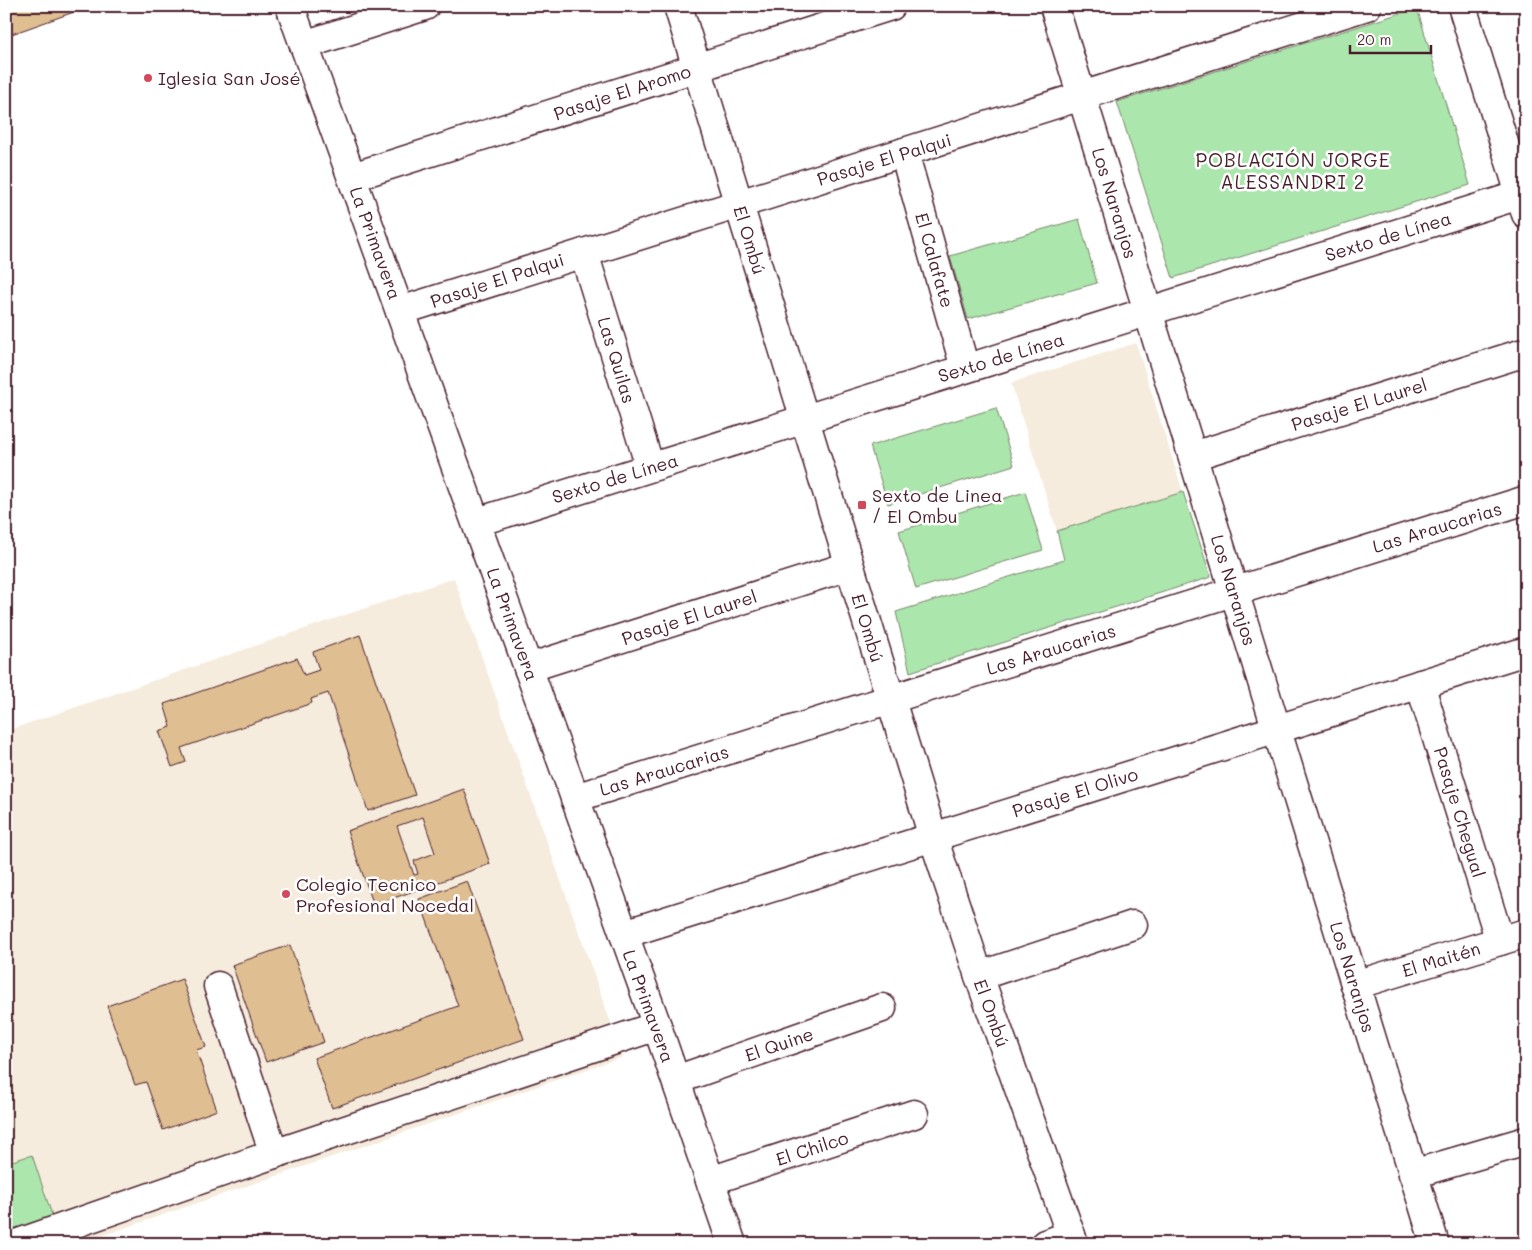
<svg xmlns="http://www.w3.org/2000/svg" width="1532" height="1250" font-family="Mali,sans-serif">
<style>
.built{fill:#f5ecde}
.green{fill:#abe7ac;stroke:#7a836c}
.building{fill:#dfbe92;stroke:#4a1f2b;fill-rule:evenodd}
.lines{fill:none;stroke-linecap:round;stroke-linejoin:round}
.minor-casing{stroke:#4a1f2b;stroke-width:31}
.minor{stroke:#fff;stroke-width:28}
.poi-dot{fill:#d1495b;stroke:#fff;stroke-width:2}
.labels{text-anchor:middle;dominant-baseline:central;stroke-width:5;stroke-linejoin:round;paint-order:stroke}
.poi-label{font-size:18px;fill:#4a1f2b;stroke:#fff;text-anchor:start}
.street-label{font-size:18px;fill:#4a1f2b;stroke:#fff}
.neighbourhood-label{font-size:19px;letter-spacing:1px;fill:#4a1f2b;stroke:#fff}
</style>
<rect width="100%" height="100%" fill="#fff"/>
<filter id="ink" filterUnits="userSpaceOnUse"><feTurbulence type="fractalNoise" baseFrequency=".02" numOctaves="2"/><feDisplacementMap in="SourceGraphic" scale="10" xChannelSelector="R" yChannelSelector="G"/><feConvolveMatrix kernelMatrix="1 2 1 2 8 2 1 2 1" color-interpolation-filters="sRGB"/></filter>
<g filter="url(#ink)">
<!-- built -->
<g class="built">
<polygon points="1136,343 1183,492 1057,531 1011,383"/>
<polygon points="454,578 623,1057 78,1244 6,1244 6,731"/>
</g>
<!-- green -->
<g class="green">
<polygon points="1417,8 1470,185 1173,278 1117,102"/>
<polygon points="1079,219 1097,283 968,319 950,256"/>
<polygon points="996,408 1014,465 888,504 870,446"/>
<polygon points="1025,492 1043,550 916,589 899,531"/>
<polygon points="1183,492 1211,577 910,672 896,612 1064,560 1057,531"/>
<polygon points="32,1155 53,1218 6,1234 6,1163"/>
</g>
<!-- building -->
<g class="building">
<polygon points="6,6 91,6 6,36"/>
<polygon points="360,635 415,795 368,811 328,693 311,699 312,703 181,748 186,762 172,767 159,731 171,727 164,704 297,658 304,675 319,670 313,652"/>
<path d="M464,789l26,75 -116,41 -27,-74zM423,817l12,36 -21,8 4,13 -4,1 -17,-49z"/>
<polygon points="467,881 524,1039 332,1108 314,1058 458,1006 419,899"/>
<polygon points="290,945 324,1042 266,1062 232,965"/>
<polygon points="182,979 206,1047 196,1050 217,1110 163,1130 146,1082 135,1085 107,1006"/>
</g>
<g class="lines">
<!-- minor casing -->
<g class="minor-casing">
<g id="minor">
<polyline points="290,6 657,1026 732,1244"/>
<polyline points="678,6 933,837 979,976 1074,1244"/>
<polyline points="1054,6 1435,1244"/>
<polyline points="1462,6 1526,214"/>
<polyline points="304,45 425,6"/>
<polyline points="904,152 965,368"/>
<polyline points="352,177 891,6"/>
<polyline points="584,253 650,467"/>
<polyline points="400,311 1367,6"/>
<polyline points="1193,456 1526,352"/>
<polyline points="477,522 1526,193"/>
<polyline points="528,668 849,566"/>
<polyline points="1420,684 1500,941"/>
<polyline points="575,798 1526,500"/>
<polyline points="624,934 1526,651"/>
<polyline points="979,976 1133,925"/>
<polyline points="1355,985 1526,933"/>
<polyline points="218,986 274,1154"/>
<polyline points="676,1080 882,1008"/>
<polyline points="1413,1174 1526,1141"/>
<polyline points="710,1181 914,1114"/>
<polyline points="16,1244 274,1154 657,1026"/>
<polyline points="1045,1244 1071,1235"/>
</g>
</g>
<!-- minor -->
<use href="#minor" class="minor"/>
</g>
</g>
<!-- markers -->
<g class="poi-dot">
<circle cx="148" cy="78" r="5"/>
<rect x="857" y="500" width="10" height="10" rx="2.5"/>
<circle cx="286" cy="894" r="5"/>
</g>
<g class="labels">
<!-- poi labels -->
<g class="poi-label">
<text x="158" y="78">Iglesia San José</text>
<text x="872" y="495">Sexto de Linea<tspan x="872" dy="21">/ El Ombu</tspan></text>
<text x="296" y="884">Colegio Tecnico<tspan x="296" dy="21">Profesional Nocedal</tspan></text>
</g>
<!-- street labels -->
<g class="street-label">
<text transform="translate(622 92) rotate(-18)">Pasaje El Aromo</text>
<text transform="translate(884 159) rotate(-17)">Pasaje El Palqui</text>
<text transform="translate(1115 203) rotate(73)">Los Naranjos</text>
<text transform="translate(1388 236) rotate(-17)">Sexto de Línea</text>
<text transform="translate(750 240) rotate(73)">El Ombú</text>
<text transform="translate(376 243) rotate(70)">La Primavera</text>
<text transform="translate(935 260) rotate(74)">El Calafate</text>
<text transform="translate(497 280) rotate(-18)">Pasaje El Palqui</text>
<text transform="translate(1001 357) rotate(-17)">Sexto de Línea</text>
<text transform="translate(617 360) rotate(73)">Las Quilas</text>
<text transform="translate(1359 404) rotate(-17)">Pasaje El Laurel</text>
<text transform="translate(615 478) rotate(-17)">Sexto de Línea</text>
<text transform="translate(1437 527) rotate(-17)">Las Araucarias</text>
<text transform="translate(1234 590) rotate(73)">Los Naranjos</text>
<text transform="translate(689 617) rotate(-18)">Pasaje El Laurel</text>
<text transform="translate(513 624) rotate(70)">La Primavera</text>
<text transform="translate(868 628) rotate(73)">El Ombú</text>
<text transform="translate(1051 649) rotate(-17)">Las Araucarias</text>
<text transform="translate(664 770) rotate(-17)">Las Araucarias</text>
<text transform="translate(1075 792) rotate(-17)">Pasaje El Olivo</text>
<text transform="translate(1460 812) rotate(73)">Pasaje Chegual</text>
<text transform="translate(1441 959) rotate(-17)">El Maitén</text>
<text transform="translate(1353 977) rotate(73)">Los Naranjos</text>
<text transform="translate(649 1006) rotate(70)">La Primavera</text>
<text transform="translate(992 1013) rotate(70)">El Ombú</text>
<text transform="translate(779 1044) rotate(-19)">El Quine</text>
<text transform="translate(812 1148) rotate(-18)">El Chilco</text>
</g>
<!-- neighbourhood labels -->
<g class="neighbourhood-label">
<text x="1293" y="159">POBLACIÓN JORGE<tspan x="1293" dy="22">ALESSANDRI 2</tspan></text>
</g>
</g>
<!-- margin -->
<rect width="1532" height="1250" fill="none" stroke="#fff" stroke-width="25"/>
<rect x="12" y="12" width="1507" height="1225" fill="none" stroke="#4a1f2b" stroke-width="2" filter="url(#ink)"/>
<!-- scale -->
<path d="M1350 45v8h81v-8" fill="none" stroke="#4a1f2b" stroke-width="2.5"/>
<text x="1357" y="45" font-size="15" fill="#4a1f2b" stroke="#ffffff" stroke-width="4" paint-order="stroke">20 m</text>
</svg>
